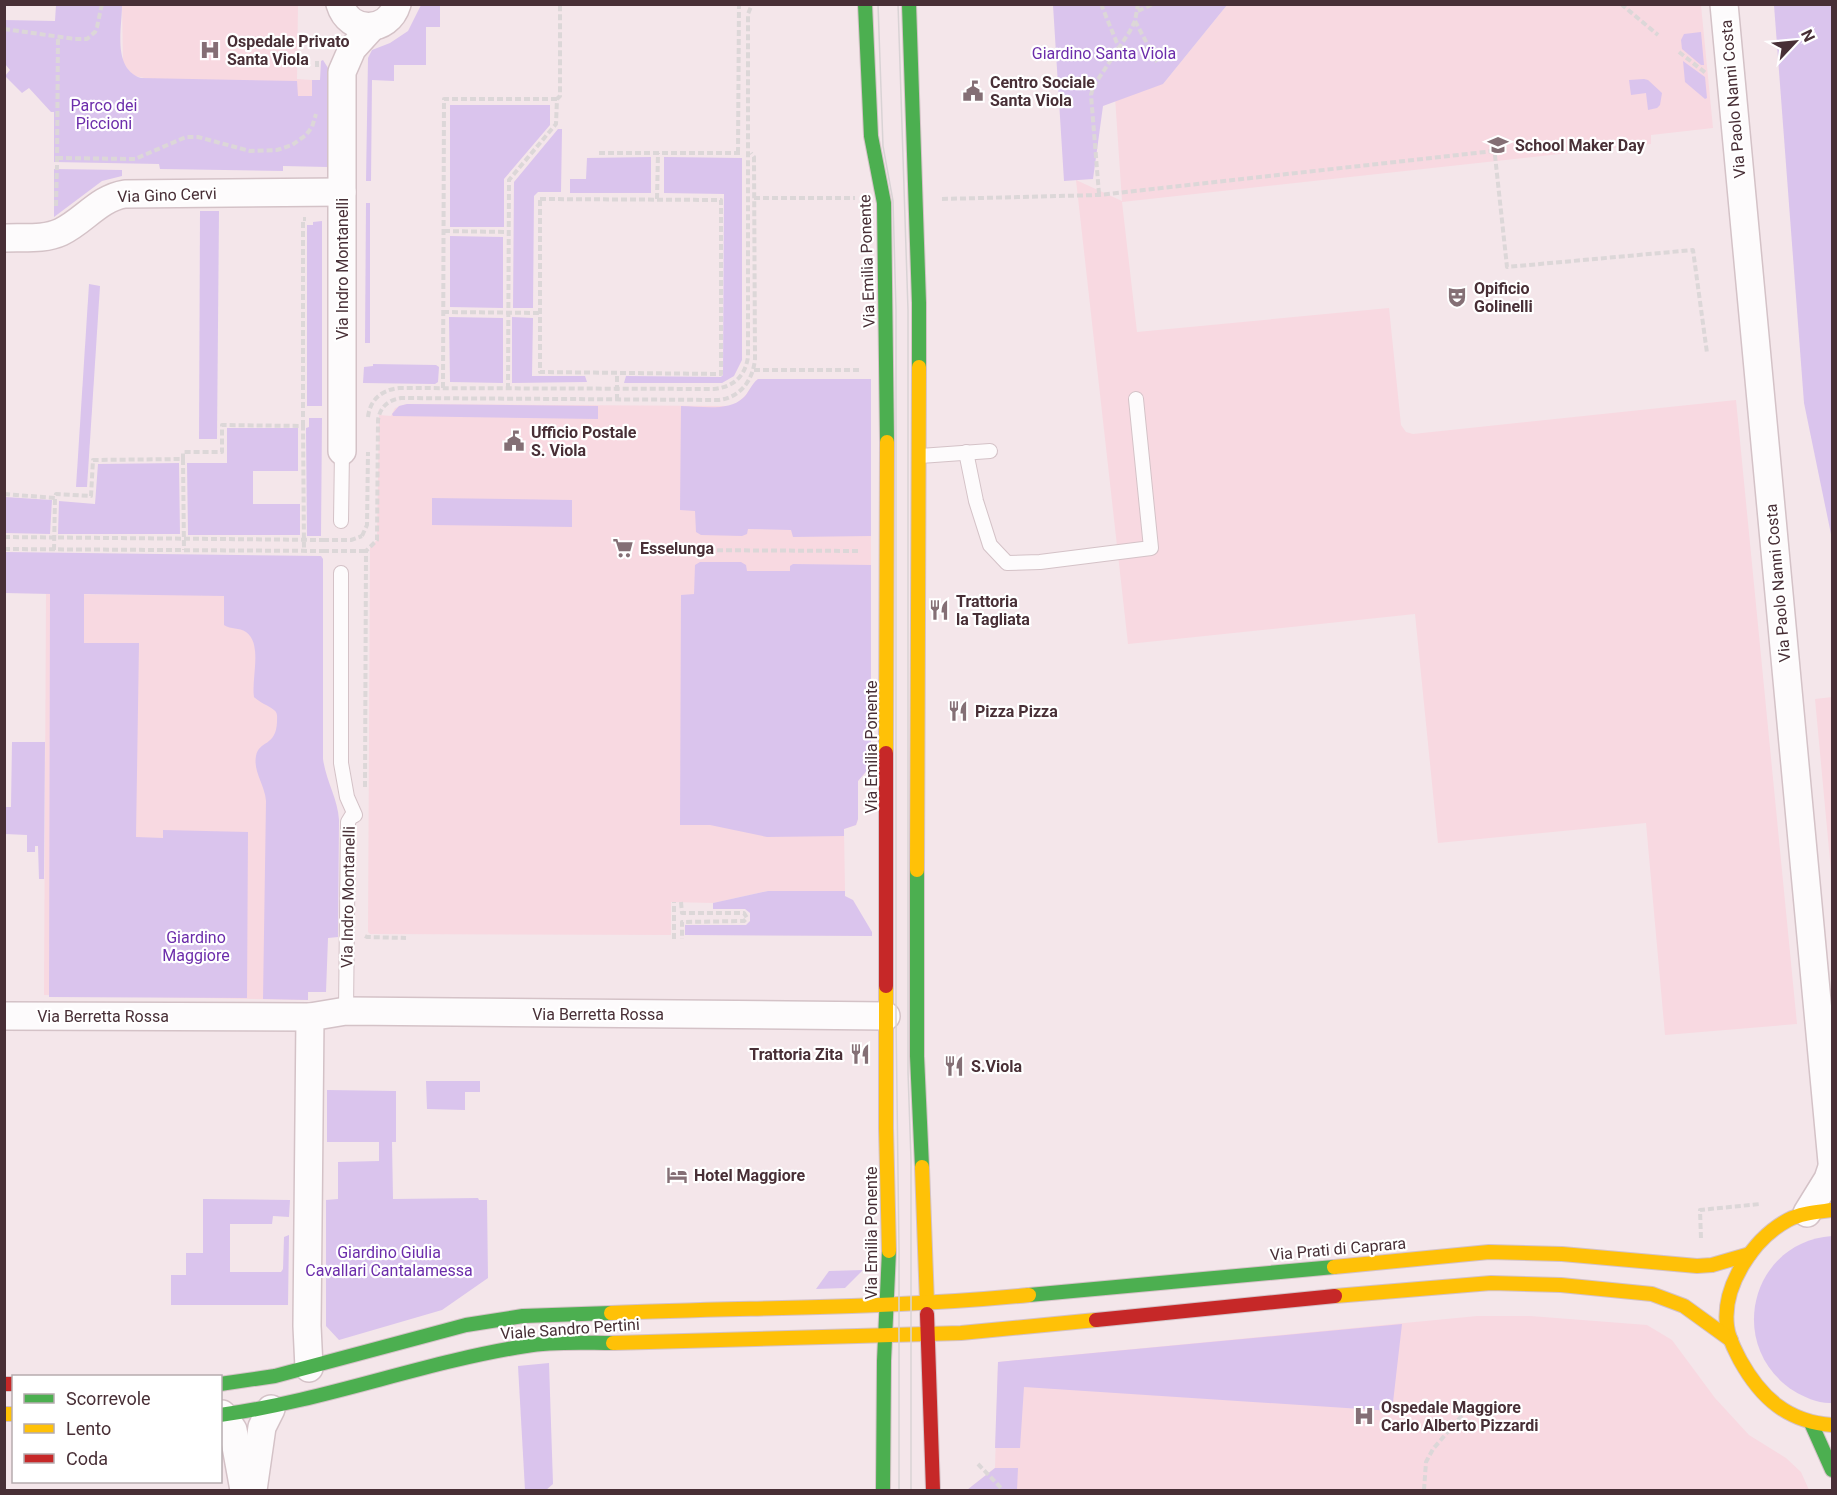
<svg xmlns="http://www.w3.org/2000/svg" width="1837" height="1495" font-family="Roboto,sans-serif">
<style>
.built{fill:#f8d9e1}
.green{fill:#dac4ed}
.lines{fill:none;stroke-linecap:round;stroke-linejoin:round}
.lane-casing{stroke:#d4c2c7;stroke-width:16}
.street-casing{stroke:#d4c2c7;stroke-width:30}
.fast-casing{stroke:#d4c2c7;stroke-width:16}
.slow-casing{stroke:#d4c2c7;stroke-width:16}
.jam-casing{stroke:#d4c2c7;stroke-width:16}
.path{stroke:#dcd7d8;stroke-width:4;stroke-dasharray:6 3;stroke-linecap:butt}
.lane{stroke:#fdfbfc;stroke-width:14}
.street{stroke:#fdfbfc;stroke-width:27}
.fast{stroke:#4caf50;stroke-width:14}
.slow{stroke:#ffc107;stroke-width:14}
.jam{stroke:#c62828;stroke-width:14}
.tram{stroke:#d9d3d5;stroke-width:1.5}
.path-bridge{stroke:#dcd7d8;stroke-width:4;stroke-dasharray:6 3;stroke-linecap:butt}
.labels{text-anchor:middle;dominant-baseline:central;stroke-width:4.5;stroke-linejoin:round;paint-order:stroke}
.poi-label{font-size:16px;font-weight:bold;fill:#482f36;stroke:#fff;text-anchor:start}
.park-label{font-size:16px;fill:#6c2dab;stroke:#fff}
.street-label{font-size:16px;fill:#482f36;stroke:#fff}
</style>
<rect width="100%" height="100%" fill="#f4e6ea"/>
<!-- built -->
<g class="built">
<polygon points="122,5 298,5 297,79 312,80 312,96 297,96 297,82 149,79 135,76 130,72 123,62"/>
<polygon points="1227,5 1701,5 1713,128 1651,135 1651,144 1122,202 1137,332 1389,308 1401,425 1406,432 1413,434 1736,400 1797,1024 1665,1035 1646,823 1438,843 1415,614 1128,644 1076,180 1122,201 1114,82 1163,84"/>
<polygon points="758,379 871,379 871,766 858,781 858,819 856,825 844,829 845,891 768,891 713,903 671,902 671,935 370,934 368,932 370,547 377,540 379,415 391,416 395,408 407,404 729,406 737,403 744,397"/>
<polygon points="46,594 316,596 308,1000 44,995"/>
<polygon points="1832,697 1832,882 1815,699"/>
<polygon points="1477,1316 1530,1316 1647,1325 1672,1340 1715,1398 1749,1435 1786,1458 1801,1472 1809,1490 967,1490 995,1468 998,1362"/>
</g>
<!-- green -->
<g class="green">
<path d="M56,5h66c0,24 -10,63 19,73l156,3 1,15h14v-16h8l1,-19 2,-1 5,8 -1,99 -44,-1v5l-123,-2 -1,-5 -105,-2v-50h-3l-22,-24 -7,5 -17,-17 5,-6 -5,-6 -1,-44 51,1z"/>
<polygon points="421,5 440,5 440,27 426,27 426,65 394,65 394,81 372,80 371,181 366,181 368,58 372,50 390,43 408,31"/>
<polygon points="1053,5 1227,5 1163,84 1103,106 1093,179 1064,181"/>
<polygon points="1774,5 1832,5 1832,539 1804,403"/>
<polygon points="1701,32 1704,65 1701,65 1682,49 1681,40 1684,34"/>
<polygon points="1683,61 1705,77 1707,98 1705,99 1685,82"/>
<polygon points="1644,79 1648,80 1662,93 1660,105 1657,108 1648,110 1646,93 1631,95 1629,80"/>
<polygon points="450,105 550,105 550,125 504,179 504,227 450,227"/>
<polygon points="558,129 562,129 562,131 561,192 538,192 534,196 533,308 513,308 514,182"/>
<polygon points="651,157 651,193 570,193 570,179 586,179 587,158"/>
<polygon points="664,157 742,158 742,360 734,376 722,383 624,383 626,376 721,377 723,375 724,194 664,193"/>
<polygon points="54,169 122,170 122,176 102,181 54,217"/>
<polygon points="366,203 370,203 370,343 365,343"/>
<polygon points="200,211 219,211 217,439 199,439"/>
<polygon points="322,221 322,406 307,406 307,225 313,225 313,222"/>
<polygon points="450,236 503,237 503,308 450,307"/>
<polygon points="89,284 100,286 87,487 76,487"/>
<polygon points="449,317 503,318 503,383 450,382"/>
<polygon points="512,317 533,318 532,376 585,376 587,382 512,383"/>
<polygon points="373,364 436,365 439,367 438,382 435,384 363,383 364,367 373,366"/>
<path d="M758,379h113v157l-78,1 -2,-7 -43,-1 -1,5 -5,2 -41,-1 -5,-3 -1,-21 -15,-1 1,-104c19,0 47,6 62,-8 6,-5 8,-14 15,-19z"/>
<polygon points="407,404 598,406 598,419 393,416 392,414 399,406"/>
<polygon points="309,418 322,418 321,536 307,536 306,428 309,427"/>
<polygon points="227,428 298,428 298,471 253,471 253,504 300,504 300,535 188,535 187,463 227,463"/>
<polygon points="179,463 180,534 58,534 59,501 95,504 98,464"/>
<polygon points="5,497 52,500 50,534 5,533"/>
<polygon points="432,498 572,500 572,527 432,525"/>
<path d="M5,552l316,4 2,3v200c3,22 15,40 16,61l-1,117 -10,1 -2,54h-18v8l-45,-1 3,-198c-1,-16 -13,-29 -10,-45 3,-16 20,-9 21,-34 0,-5 1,-9 -3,-12 -6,-5 -14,-7 -20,-13 -3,-18 9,-53 -8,-65 -7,-5 -15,-2 -22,-7v-29l-140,-2v49h55l-3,194 27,1v-8l85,2 -1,166 -198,-1 1,-403 -45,-1z"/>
<polygon points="700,562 741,562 746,565 747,571 790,571 790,566 793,564 871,565 871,766 858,781 858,819 856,825 844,829 844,836 767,837 710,825 680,825 681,595 694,594 695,565"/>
<polygon points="12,742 45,742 44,879 39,879 38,846 35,846 35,852 27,852 27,835 5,834 5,807 11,807"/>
<polygon points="768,891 845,891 845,896 853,900 872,932 872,936 685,935 685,925 746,925 750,921 750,913 745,909 713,909 713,903"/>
<polygon points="426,1081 480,1081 480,1092 465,1092 465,1110 427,1109"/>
<polygon points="327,1090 396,1091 396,1142 392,1142 393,1199 478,1198 479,1200 487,1200 488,1278 442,1310 339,1340 326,1326 326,1200 338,1199 338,1162 379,1161 379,1142 327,1142"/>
<polygon points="203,1199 290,1200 289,1217 273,1216 272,1224 230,1224 230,1272 281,1272 283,1269 284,1237 289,1235 288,1305 171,1305 171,1275 186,1275 186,1253 203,1253"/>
<path d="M1832,1236v167c-13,1 -28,-6 -38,-12 -69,-44 -44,-149 38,-155z"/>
<polygon points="863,1270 845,1288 816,1289 829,1271"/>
<polygon points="1402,1324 1392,1411 1024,1387 1020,1448 995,1448 998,1362"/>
<polygon points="549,1363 553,1484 546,1490 525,1490 518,1366"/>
<polygon points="995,1468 1018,1468 1017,1490 967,1490"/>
</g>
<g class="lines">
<!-- lane casing -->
<g class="lane-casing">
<g id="lane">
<polyline points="966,452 976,501 990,545 1007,563 1040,562 1151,548 1136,399"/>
<polyline points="920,456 990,451"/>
<polyline points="341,521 342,451"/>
<polyline points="341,573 341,763 347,797 355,815 351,817 348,822 346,1011"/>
</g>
</g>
<!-- street casing -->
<g class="street-casing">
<g id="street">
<path d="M340,4c9,30 48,30 57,0"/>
<polyline points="1724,4 1832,1162"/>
<path d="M4,238c19,-1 40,2 57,-6 23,-11 38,-34 64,-38l217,-2"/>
<polyline points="342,451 342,72 352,49 372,27"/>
<polyline points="4,1016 310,1017"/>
<polyline points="1807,1213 1828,1179 1832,1167"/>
<polyline points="309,1368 307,1326 310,1017 346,1011 886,1016"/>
<polyline points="222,1414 233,1430 244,1490"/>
<polyline points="253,1490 262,1427 271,1409"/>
</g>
</g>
<!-- fast casing -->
<g class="fast-casing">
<g id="fast">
<polyline points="865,4 871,136 884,203 887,442"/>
<polyline points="909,4 919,303 919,367"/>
<polyline points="917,870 917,1056 922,1167"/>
<polyline points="1029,1295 1334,1267"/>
<polyline points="220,1384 275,1376 466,1325 523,1316 611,1313"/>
<path d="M220,1415c104,-14 203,-53 306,-69 28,-5 59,-3 87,-3"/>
<polyline points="1811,1423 1832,1470"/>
<polyline points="883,1490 884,1361 889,1251"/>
</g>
</g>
<!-- slow casing -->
<g class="slow-casing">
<g id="slow">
<polyline points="886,753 887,442"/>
<polyline points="917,870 919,367"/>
<polyline points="886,986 886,1128 889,1251"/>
<polyline points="922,1167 927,1303"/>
<path d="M1832,1210c-15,2 -31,3 -44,10 -35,19 -66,66 -61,106 1,12 8,24 13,34 21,38 48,62 92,65"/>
<polyline points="1334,1267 1489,1252 1562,1254 1697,1266 1712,1265 1750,1254"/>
<polyline points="1335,1296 1491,1283 1561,1285 1652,1294 1684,1306 1731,1340"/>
<path d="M611,1313c139,-6 279,-4 418,-18"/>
<polyline points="613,1343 961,1333 1096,1320"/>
<polyline points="4,1414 14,1414"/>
</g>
</g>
<!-- jam casing -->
<g class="jam-casing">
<g id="jam">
<polyline points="886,986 886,753"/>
<polyline points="927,1314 933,1490"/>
<polyline points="1096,1320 1335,1296"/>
<polyline points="4,1384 14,1384"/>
</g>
</g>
<!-- path -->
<g class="path">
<polyline points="1101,4 1119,48"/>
<polyline points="1621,4 1658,35"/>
<polyline points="1138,11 1153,4"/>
<polyline points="1135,21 1157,62"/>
<polyline points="4,29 75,39 87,39 95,32 97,27 102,4"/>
<polyline points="1679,52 1707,74"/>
<polyline points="317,67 317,59"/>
<polyline points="1493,137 1507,267 1693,250 1707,353"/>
<polyline points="599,153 743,153"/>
<polyline points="738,153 739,4"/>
<polyline points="57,158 135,159 186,137 198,137 250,151 277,150 292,145 306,135 312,127 316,114"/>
<polyline points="57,162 58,36"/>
<polyline points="1099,194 1091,95 1093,87 1130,31 1135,21 1138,4"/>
<polyline points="754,198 855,198"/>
<polygon points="540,199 721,200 721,374 540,372"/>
<polyline points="657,199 658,153"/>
<polyline points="942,199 1099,195 1494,151"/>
<polyline points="56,206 57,165"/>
<polyline points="444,231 508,232"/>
<polyline points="443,312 540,313"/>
<polyline points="754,370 861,370"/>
<polyline points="443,388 444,99 557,99"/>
<polyline points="508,389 509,180 556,124 557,99 560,96 560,4"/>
<polyline points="617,400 617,373"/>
<path d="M368,417c2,-17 13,-27 31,-29l315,1c19,-2 31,-12 34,-32v-343l4,-10"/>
<polyline points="303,426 303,219 306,219"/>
<polyline points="183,459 184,550"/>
<polyline points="4,494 55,498 56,494 91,496 93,460 183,459 183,452 222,452 222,425 303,426 304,551"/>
<polyline points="362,536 367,525 368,452"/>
<polyline points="4,537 323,540"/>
<polyline points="4,549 323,551"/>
<polyline points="54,550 55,498"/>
<polyline points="681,550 861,551"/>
<path d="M363,551h3l11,-11 1,-120c2,-13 10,-20 23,-22l318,2c22,-3 34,-20 36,-41l-1,-202 -3,-4"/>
<polyline points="365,787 366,551"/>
<polyline points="681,902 682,913 744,913 747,918 744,921 682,922 682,939"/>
<polyline points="365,936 367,937 406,938"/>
<polyline points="674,939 674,902"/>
<polyline points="1701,1238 1700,1210 1760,1204"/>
<polyline points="978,1464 1003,1490"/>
<polyline points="1424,1490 1426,1462 1433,1449 1465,1412"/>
</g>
<!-- lane -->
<use href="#lane" class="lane"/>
<!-- street -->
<use href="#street" class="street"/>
<!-- fast -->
<use href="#fast" class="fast"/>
<!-- slow -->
<use href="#slow" class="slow"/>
<!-- jam -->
<use href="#jam" class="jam"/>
<!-- tram -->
<g class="tram">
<polyline points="878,4 883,146 893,201 896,310 896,1018 899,1249 899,1490"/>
<polyline points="898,4 908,310 908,1072 911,1160 911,1490"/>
</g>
<!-- path-bridge -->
<g class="path-bridge">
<polyline points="323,540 351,540 362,536"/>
<polyline points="323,551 363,551"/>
</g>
</g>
<!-- icons -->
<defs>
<g id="hospital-bare" transform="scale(1.62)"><path d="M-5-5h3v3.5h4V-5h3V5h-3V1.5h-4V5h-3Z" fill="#846f75" stroke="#fff" stroke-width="2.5" paint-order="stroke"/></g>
<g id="civic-bare" transform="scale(1.62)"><path d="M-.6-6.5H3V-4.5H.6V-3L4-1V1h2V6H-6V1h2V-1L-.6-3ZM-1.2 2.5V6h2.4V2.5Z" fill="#846f75" stroke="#fff" stroke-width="2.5" paint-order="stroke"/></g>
<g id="school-bare" transform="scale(1.62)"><path d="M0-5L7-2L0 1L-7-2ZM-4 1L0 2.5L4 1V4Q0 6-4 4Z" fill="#846f75" stroke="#fff" stroke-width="2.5" paint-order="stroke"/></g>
<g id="theatre-bare" transform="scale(1.62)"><path d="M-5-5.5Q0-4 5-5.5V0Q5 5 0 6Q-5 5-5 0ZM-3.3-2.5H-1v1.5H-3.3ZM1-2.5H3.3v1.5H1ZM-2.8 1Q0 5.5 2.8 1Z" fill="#846f75" stroke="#fff" stroke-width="2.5" paint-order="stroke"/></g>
<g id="supermarket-bare" transform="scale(1.62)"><path d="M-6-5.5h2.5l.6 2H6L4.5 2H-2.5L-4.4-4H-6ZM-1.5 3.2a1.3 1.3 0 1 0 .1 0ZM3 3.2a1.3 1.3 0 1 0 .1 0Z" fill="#846f75" stroke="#fff" stroke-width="2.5" paint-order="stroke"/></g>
<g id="restaurant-bare" transform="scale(1.62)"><path d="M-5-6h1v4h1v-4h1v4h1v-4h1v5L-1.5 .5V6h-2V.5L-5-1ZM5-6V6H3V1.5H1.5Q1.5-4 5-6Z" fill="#846f75" stroke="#fff" stroke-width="2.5" paint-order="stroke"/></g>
<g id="hotel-bare" transform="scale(1.62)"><path d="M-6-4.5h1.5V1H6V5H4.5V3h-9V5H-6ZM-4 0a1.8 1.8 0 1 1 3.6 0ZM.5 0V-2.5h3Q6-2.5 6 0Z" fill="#846f75" stroke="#fff" stroke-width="2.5" paint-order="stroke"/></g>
</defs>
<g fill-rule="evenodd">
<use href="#hospital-bare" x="210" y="50"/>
<use href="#civic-bare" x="973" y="91"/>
<use href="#school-bare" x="1498" y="145"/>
<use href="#theatre-bare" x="1457" y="297"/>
<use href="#civic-bare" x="514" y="441"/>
<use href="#supermarket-bare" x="623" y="548"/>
<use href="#restaurant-bare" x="939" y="610"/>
<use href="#restaurant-bare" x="958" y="711"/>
<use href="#restaurant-bare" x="860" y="1054"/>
<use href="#restaurant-bare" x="954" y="1066"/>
<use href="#hotel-bare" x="677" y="1175"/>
<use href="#hospital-bare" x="1364" y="1416"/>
</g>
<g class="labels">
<!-- poi labels -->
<g class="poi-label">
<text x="227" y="41">Ospedale Privato<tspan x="227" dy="18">Santa Viola</tspan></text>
<text x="990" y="82">Centro Sociale<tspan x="990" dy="18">Santa Viola</tspan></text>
<text x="1515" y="145">School Maker Day</text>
<text x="1474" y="288">Opificio<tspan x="1474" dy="18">Golinelli</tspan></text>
<text x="531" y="432">Ufficio Postale<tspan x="531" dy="18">S. Viola</tspan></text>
<text x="640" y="548">Esselunga</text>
<text x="956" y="601">Trattoria<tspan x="956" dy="18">la Tagliata</tspan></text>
<text x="975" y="711">Pizza Pizza</text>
<text x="843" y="1054" text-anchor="end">Trattoria Zita</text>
<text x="971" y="1066">S.Viola</text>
<text x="694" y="1175">Hotel Maggiore</text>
<text x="1381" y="1407">Ospedale Maggiore<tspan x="1381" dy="18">Carlo Alberto Pizzardi</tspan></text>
</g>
<!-- park labels -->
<g class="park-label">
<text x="1104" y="53">Giardino Santa Viola</text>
<text x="104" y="105">Parco dei<tspan x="104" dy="18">Piccioni</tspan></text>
<text x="196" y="937">Giardino<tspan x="196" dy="18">Maggiore</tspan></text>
<text x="389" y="1252">Giardino Giulia<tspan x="389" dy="18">Cavallari Cantalamessa</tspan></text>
</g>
<!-- street labels -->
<g class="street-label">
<text transform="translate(1733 99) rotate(-95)">Via Paolo Nanni Costa</text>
<text transform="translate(167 195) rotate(-2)">Via Gino Cervi</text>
<text transform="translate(867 261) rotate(-92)">Via Emilia Ponente</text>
<text transform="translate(342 269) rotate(-90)">Via Indro Montanelli</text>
<text transform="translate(1778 583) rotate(-95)">Via Paolo Nanni Costa</text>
<text transform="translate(871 747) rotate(-90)">Via Emilia Ponente</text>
<text transform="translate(348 897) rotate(-89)">Via Indro Montanelli</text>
<text x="598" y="1014">Via Berretta Rossa</text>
<text x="103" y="1016">Via Berretta Rossa</text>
<text transform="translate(871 1233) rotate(-90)">Via Emilia Ponente</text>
<text transform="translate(1338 1249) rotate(-5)">Via Prati di Caprara</text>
<text transform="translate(570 1329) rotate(-4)">Viale Sandro Pertini</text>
</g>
</g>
<!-- border -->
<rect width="1837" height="1495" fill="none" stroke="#482f36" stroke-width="12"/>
<!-- legend -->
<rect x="12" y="1375" width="210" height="108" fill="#ffffff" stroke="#b6acaf" stroke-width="1.5"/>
<rect x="24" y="1394" width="30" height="9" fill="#4caf50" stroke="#b6acaf" stroke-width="1.5"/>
<text x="66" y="1405" font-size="18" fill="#482f36">Scorrevole</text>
<rect x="24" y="1424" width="30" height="9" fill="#ffc107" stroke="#b6acaf" stroke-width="1.5"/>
<text x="66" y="1435" font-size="18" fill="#482f36">Lento</text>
<rect x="24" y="1454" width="30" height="9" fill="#c62828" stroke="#b6acaf" stroke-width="1.5"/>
<text x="66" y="1465" font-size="18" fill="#482f36">Coda</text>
<!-- north arrow -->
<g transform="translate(1795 42) rotate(64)" stroke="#ffffff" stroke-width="4.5" paint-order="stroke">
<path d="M0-4.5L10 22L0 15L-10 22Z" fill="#482f36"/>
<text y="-9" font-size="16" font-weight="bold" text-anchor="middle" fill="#482f36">N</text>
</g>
</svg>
